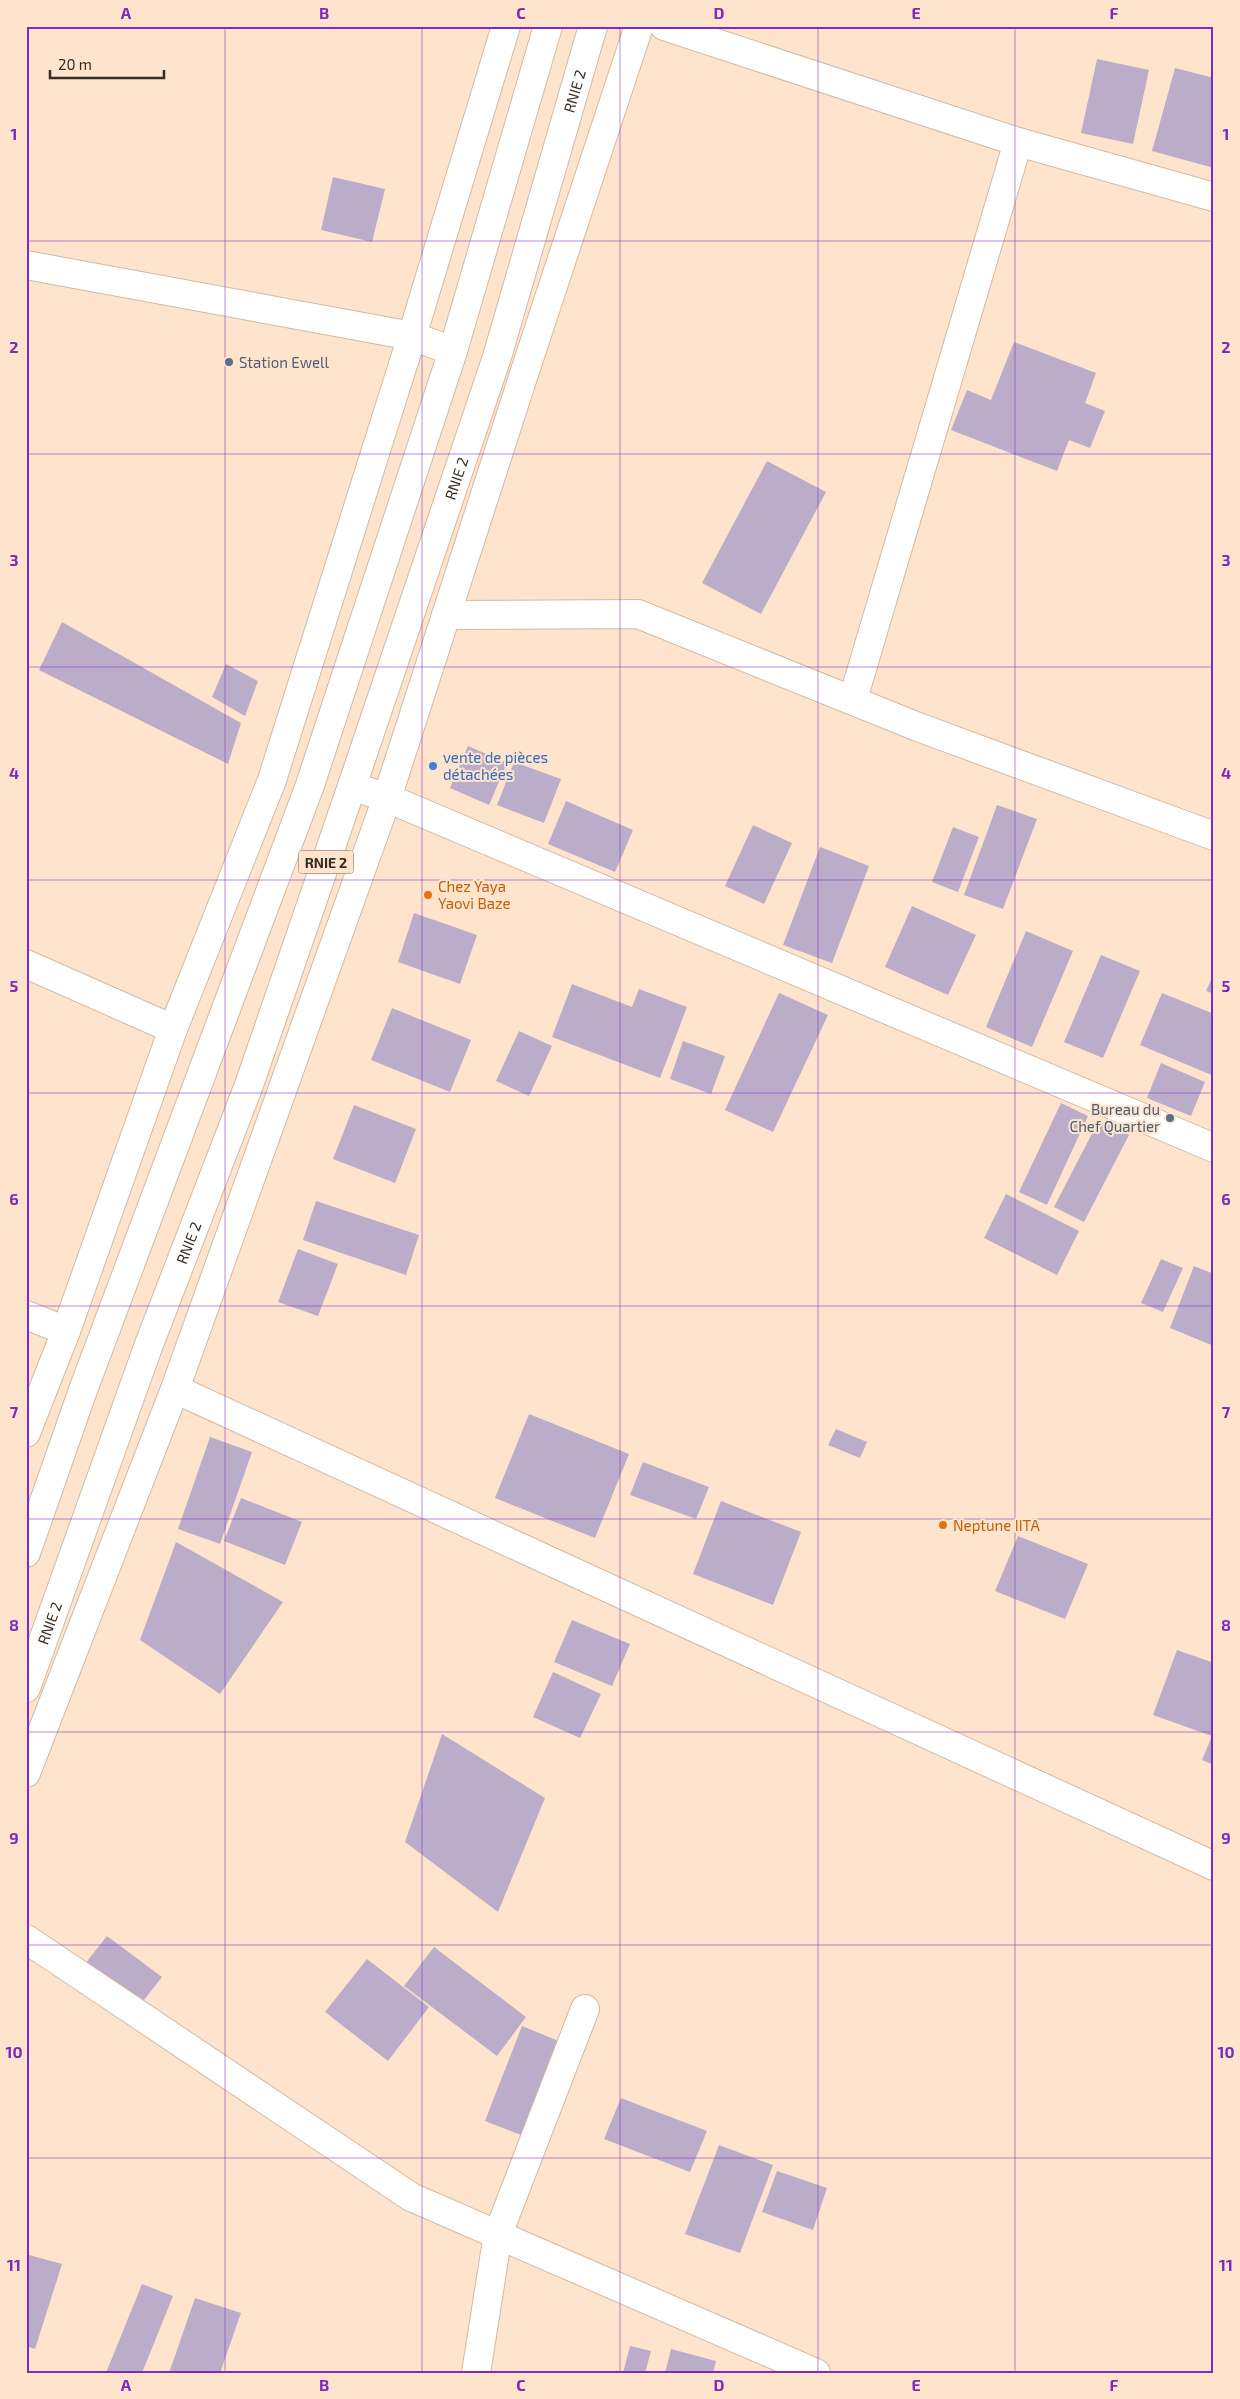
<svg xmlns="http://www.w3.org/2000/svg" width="1240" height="2399" font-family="'Exo 2',sans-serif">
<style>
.building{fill:#bbadc9}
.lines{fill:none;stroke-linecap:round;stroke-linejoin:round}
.street-casing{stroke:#d3baa4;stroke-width:30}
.secondary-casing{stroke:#d3baa4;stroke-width:30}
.highway-casing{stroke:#d3baa4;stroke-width:30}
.street{stroke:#fff;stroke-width:28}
.secondary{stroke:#fff;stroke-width:28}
.highway{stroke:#fff;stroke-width:28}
.grid{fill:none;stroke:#7b2cbf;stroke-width:1;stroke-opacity:0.55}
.service-dot{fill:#5c6f8a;stroke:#fee4cd;stroke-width:2}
.shop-dot{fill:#3f7fe0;stroke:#fee4cd;stroke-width:2}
.food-dot{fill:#e8710a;stroke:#fee4cd;stroke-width:2}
.labels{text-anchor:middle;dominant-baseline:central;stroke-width:4;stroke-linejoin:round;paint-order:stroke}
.shield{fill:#fee4cd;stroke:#726356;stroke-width:1}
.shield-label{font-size:14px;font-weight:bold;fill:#362c23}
.street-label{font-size:15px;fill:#362c23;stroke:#fee4cd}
.service-label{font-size:15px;fill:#4e5e75;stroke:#fee4cd;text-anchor:start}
.shop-label{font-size:15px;fill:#366cbe;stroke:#fee4cd;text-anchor:start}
.food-label{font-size:15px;fill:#c56008;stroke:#fee4cd;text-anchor:start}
.neatline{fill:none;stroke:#7b2cbf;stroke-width:2}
.grid-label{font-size:16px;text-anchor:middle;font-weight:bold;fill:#7b2cbf}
</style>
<rect width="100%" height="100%" fill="#fee4cd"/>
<!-- building -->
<g class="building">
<polygon points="1097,59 1149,70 1133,144 1081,133"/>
<polygon points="1175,68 1214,78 1214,168 1152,151"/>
<polygon points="333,177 385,189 372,242 321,230"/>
<polygon points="1014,342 1096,373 1085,403 1105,411 1090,448 1069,440 1057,471 951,430 967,390 991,400"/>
<polygon points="767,461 826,492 761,614 702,583"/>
<polygon points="62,622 241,723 228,764 39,670"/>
<polygon points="226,664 258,681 245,716 212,697"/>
<polygon points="468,746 507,763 489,805 450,788"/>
<polygon points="514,762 561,779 544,823 497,805"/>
<polygon points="566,801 633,830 615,872 548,844"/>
<polygon points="997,805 1037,819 1003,909 964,895"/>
<polygon points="753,825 792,843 764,904 725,886"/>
<polygon points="953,827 979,837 958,892 932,882"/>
<polygon points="820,847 869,866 832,963 783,945"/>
<polygon points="912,906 976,935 948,995 885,967"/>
<polygon points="414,913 477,935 460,984 398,962"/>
<polygon points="1026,931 1073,951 1032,1047 986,1027"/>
<polygon points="1101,955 1140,971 1103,1058 1064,1042"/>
<polygon points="1214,973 1214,994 1206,991"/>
<polygon points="572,984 632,1007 639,989 687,1007 660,1078 552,1037"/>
<polygon points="779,993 828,1015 773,1132 725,1110"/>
<polygon points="1162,993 1214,1014 1214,1076 1140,1045"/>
<polygon points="392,1008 471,1040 450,1092 371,1060"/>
<polygon points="519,1031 552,1046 529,1096 496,1081"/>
<polygon points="683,1041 725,1056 711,1094 670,1079"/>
<polygon points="1161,1063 1205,1082 1191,1116 1147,1098"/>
<polygon points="1061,1103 1088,1116 1047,1205 1019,1192"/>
<polygon points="354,1105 416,1129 395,1183 333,1159"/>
<polygon points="1099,1120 1129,1135 1084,1222 1054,1207"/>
<polygon points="1006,1194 1079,1231 1057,1275 984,1238"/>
<polygon points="316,1201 419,1235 406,1275 303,1240"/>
<polygon points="298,1249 338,1264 318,1316 278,1302"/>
<polygon points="1161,1259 1183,1268 1163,1312 1141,1303"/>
<polygon points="1194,1266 1214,1274 1214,1346 1170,1328"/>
<polygon points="529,1414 629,1454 595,1538 495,1498"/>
<polygon points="836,1429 867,1442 860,1458 828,1445"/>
<polygon points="210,1437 252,1452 220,1544 178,1529"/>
<polygon points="643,1462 709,1487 696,1519 630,1495"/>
<polygon points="241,1498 302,1522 285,1565 224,1541"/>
<polygon points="721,1501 801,1532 773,1605 693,1574"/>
<polygon points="1018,1536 1088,1564 1065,1619 995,1591"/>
<polygon points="176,1542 283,1602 220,1694 140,1640"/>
<polygon points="572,1620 630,1644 612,1686 554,1662"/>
<polygon points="1177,1650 1214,1663 1214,1765 1202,1760 1212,1736 1153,1715"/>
<polygon points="553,1672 601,1694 580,1738 533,1717"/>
<polygon points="442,1734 545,1798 498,1912 405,1842"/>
<polygon points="107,1936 162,1977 140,2005 85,1964"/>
<polygon points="434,1947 526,2017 497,2056 404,1986"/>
<polygon points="367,1959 429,2007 388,2061 325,2012"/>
<polygon points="522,2026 561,2042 523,2136 485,2121"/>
<polygon points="621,2098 707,2131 690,2172 604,2139"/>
<polygon points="719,2145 773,2165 740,2253 685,2234"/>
<polygon points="777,2171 827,2188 813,2230 762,2212"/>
<polygon points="29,2255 62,2264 35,2349 26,2346 26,2263"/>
<polygon points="142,2284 173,2296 142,2373 106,2373"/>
<polygon points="195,2298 241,2313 220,2373 169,2373"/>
<polygon points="630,2346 651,2351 645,2373 623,2373"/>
<polygon points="671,2349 716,2361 713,2373 665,2373"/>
</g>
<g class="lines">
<!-- street casing -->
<g class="street-casing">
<g id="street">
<polyline points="664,26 1018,142 1214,197"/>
<polyline points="26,265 412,336 453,351"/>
<polyline points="446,615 638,614 918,727 1214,836"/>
<polyline points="853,699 1018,142"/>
<polyline points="352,786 387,798 1214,1148"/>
<polyline points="26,964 173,1029"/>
<polyline points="26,1315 66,1331"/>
<polyline points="175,1389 1214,1866"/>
<polyline points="26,1773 175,1389 387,798 523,377 639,26"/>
<polyline points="26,1939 411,2197 816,2373"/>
<polyline points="476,2373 498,2234 585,2009"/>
</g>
</g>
<!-- secondary casing -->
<g class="secondary-casing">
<polyline id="secondary" points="26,1433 66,1331 173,1029 272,780 412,336 506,26"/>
</g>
<!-- highway casing -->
<g class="highway-casing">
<g id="highway">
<polyline points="26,1553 83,1390 310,785 453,351 548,26"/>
<path id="s1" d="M26,1688l122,-341 101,-262 103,-299 145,-429 96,-331"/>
</g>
</g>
<!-- street -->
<use href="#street" class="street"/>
<!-- secondary -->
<use href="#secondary" class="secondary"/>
<!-- highway -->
<use href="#highway" class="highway"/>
</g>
<!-- grid -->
<path class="grid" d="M225,26v2347M422,26v2347M620,26v2347M818,26v2347M1015,26v2347M26,241h1188M26,454h1188M26,667h1188M26,880h1188M26,1093h1188M26,1306h1188M26,1519h1188M26,1732h1188M26,1945h1188M26,2158h1188"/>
<!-- markers -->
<g class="service-dot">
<circle cx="229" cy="362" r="5"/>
<circle cx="1170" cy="1118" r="5"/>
</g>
<circle class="shop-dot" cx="433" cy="766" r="5"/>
<g class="food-dot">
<circle cx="428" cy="895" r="5"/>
<circle cx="943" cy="1525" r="5"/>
</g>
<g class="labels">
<!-- shield labels -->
<rect class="shield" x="298.5" y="850.5" width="55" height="23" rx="4"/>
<g class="shield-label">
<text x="326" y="862">RNIE 2</text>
</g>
<!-- street labels -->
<g class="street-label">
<text stroke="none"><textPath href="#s1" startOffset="1689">RNIE 2</textPath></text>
<text stroke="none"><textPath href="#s1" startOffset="1284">RNIE 2</textPath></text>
<text stroke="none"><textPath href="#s1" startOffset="474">RNIE 2</textPath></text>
<text stroke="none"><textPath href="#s1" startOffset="69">RNIE 2</textPath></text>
</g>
<!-- service labels -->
<g class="service-label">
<text x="239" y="362">Station Ewell</text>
<text x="1160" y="1109" text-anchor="end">Bureau du<tspan x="1160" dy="17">Chef Quartier</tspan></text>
</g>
<!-- shop labels -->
<g class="shop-label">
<text x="443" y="757">vente de pièces<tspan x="443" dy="17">détachées</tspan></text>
</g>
<!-- food labels -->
<g class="food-label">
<text x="438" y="886">Chez Yaya<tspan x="438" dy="17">Yaovi Baze</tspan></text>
<text x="953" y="1525">Neptune IITA</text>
</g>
</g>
<!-- border -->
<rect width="1240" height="2399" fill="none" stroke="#fee4cd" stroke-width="55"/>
<!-- scale -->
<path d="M50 70v8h114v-8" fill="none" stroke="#362c23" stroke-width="2.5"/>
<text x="58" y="70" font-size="15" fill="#362c23" stroke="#fee4cd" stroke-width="4" paint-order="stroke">20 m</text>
<rect x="28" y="28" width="1184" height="2344" class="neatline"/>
<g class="grid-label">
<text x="126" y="19">A</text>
<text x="324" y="19">B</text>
<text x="521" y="19">C</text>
<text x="719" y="19">D</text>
<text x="916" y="19">E</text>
<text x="1114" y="19">F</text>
<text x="14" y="140">1</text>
<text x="1226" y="140">1</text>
<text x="14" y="353">2</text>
<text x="1226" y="353">2</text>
<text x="14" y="566">3</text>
<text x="1226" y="566">3</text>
<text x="14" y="779">4</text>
<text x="1226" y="779">4</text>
<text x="14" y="992">5</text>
<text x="1226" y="992">5</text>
<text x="14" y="1205">6</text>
<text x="1226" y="1205">6</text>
<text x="14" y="1418">7</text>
<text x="1226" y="1418">7</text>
<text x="14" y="1631">8</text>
<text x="1226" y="1631">8</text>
<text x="14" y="1844">9</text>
<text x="1226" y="1844">9</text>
<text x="14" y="2058">10</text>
<text x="1226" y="2058">10</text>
<text x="14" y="2271">11</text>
<text x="1226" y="2271">11</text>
<text x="126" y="2391">A</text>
<text x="324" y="2391">B</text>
<text x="521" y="2391">C</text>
<text x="719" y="2391">D</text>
<text x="916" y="2391">E</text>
<text x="1114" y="2391">F</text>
</g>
</svg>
